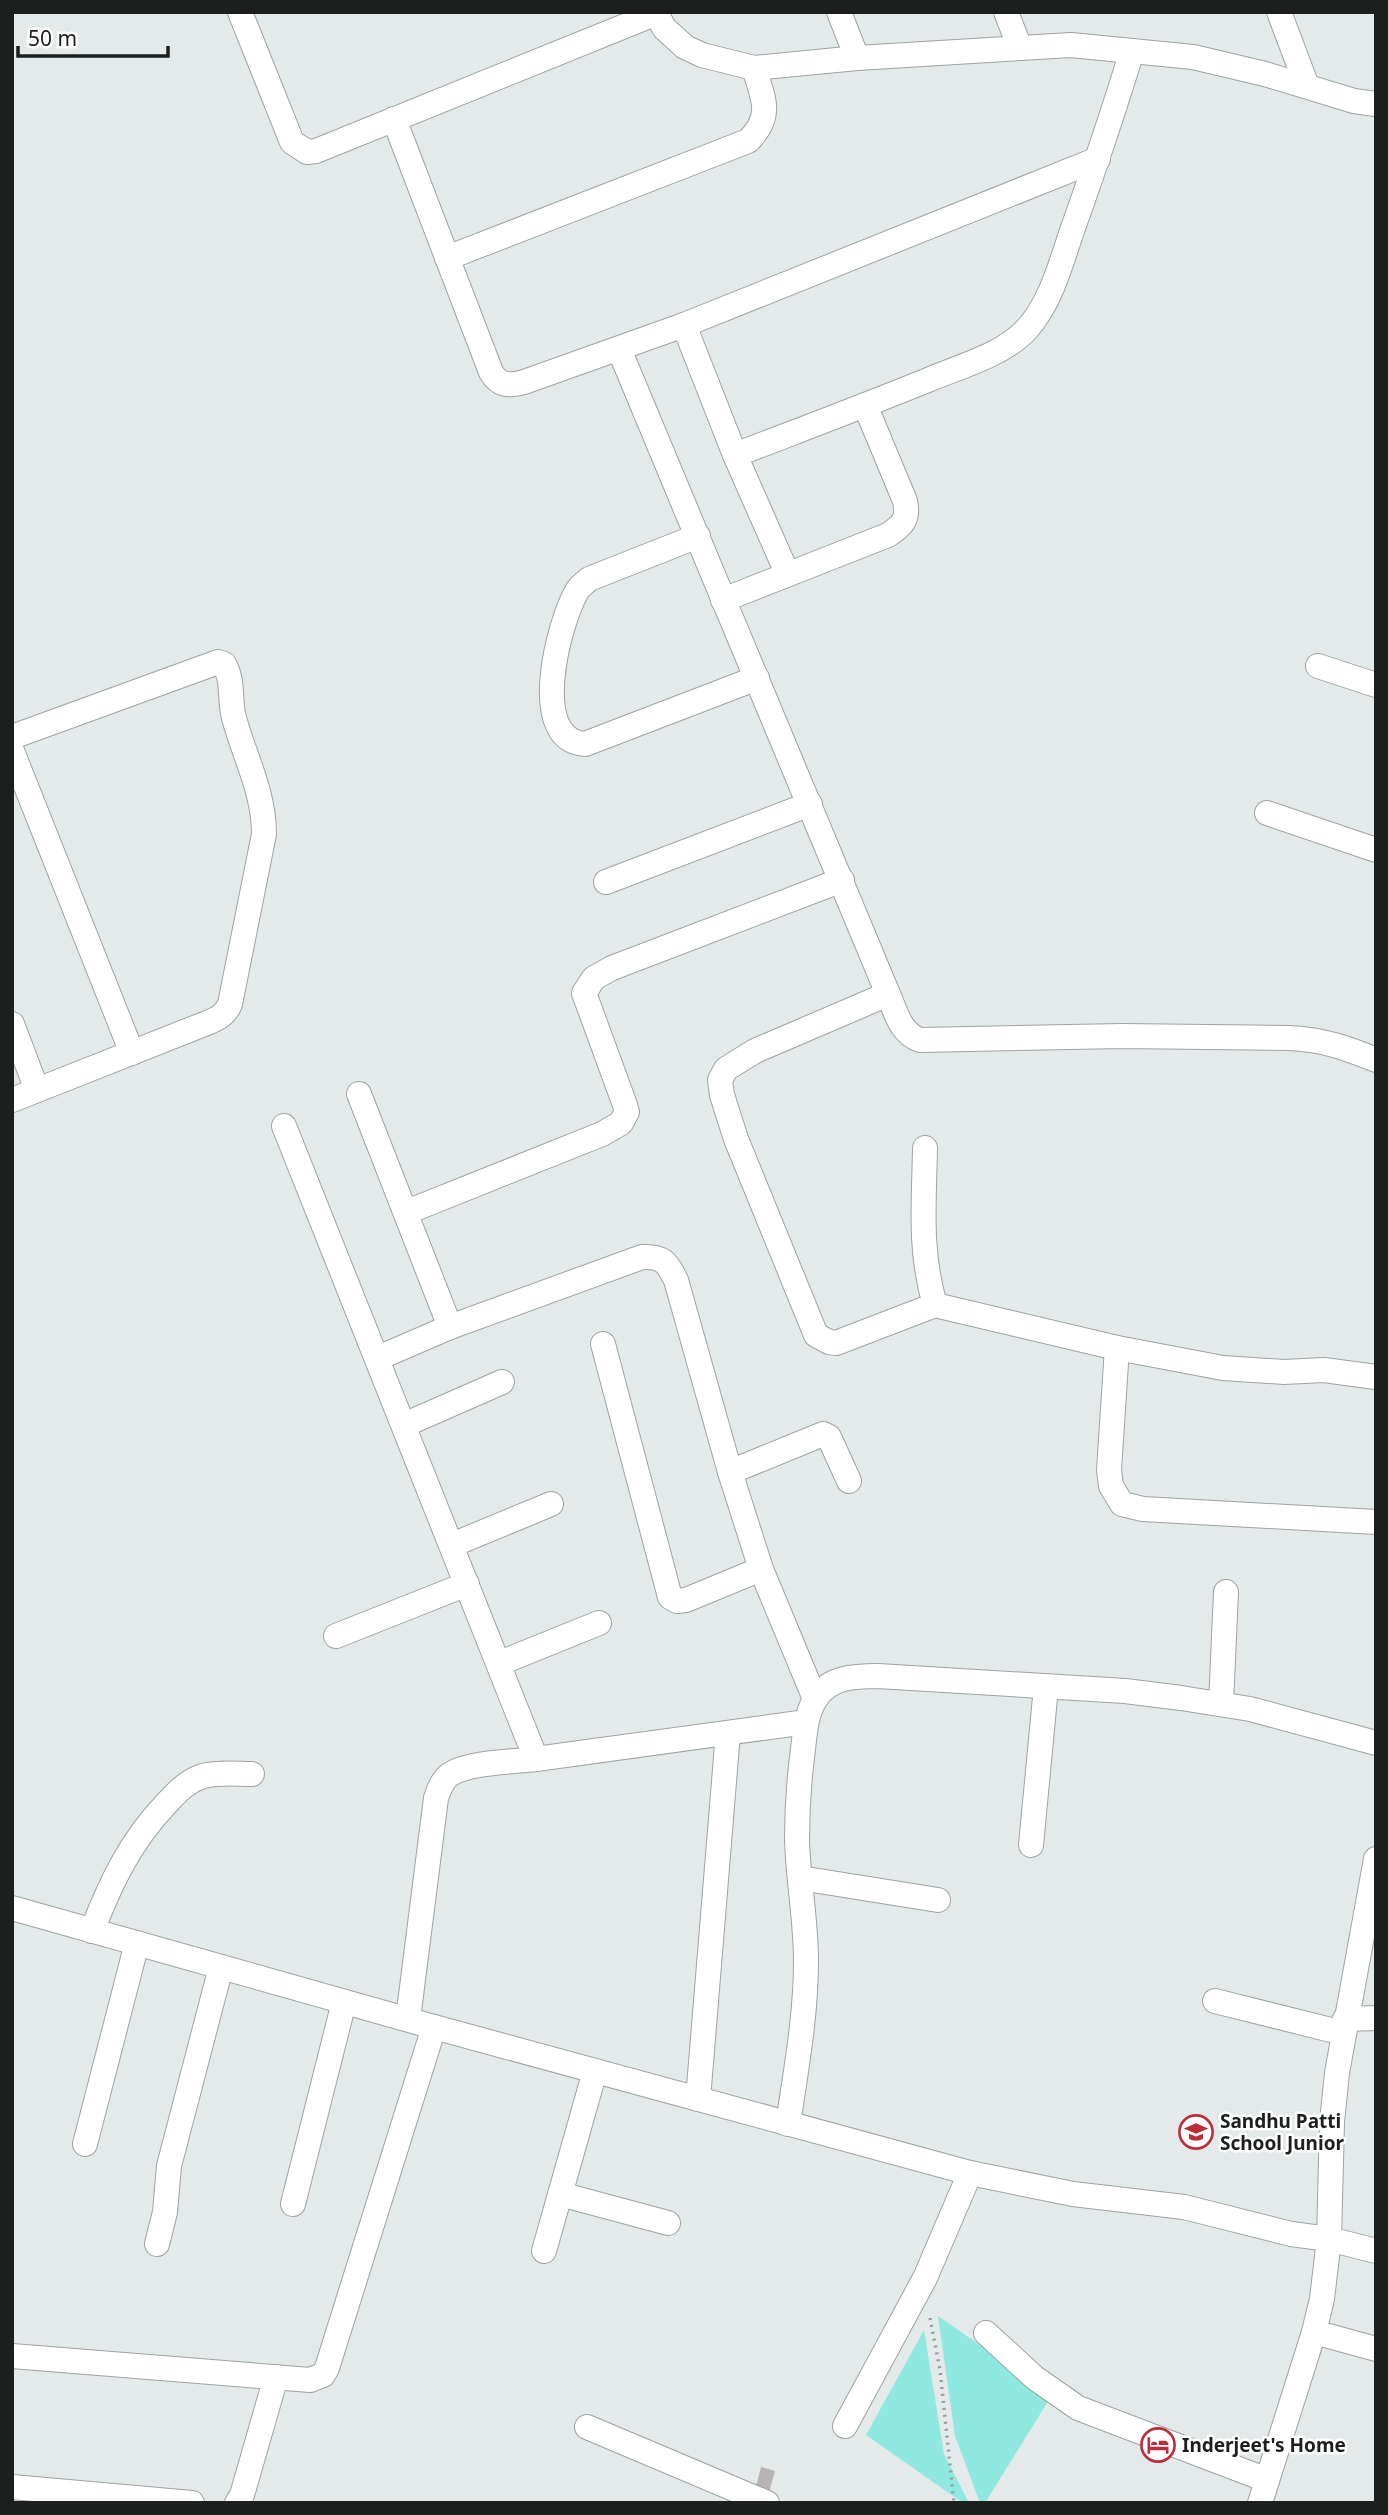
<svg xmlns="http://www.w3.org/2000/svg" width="1388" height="2515" font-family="'Noto Sans',sans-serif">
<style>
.green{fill:#90e9e0}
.building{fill:#b7b3b3}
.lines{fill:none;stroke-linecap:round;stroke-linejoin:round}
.minor-casing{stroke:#9fa3a3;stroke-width:26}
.path{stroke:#999d9d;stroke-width:3.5;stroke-dasharray:2 5;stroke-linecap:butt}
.minor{stroke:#fff;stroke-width:24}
.labels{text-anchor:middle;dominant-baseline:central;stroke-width:5;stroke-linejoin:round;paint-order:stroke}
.poi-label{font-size:19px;font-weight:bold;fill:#1d1f1f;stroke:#fff;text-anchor:start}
</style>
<rect width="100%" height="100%" fill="#e4e9e9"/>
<!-- green -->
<g class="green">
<polygon points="938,2316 1052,2395 985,2503 980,2503 955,2436"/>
<polygon points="924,2330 944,2454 969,2503 963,2503 866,2435"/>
</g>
<!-- building -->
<polygon class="building" points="761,2467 775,2471 766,2503 752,2503"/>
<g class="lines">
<!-- minor casing -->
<g class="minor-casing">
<g id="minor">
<polyline points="240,12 292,142 307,152 316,151 657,13"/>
<polyline points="656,12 664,28 685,47 702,55 754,68 857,58 1071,45 1193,57 1265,74 1354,101 1376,104"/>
<polyline points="839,12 857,58"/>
<polyline points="1006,12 1020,48"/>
<polyline points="1279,12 1307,86"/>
<path d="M394,119l97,253c8,14 18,14 33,10l160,-57 414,-166"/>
<path d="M447,258l301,-117c26,-26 15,-42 6,-73"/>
<polyline points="684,325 735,455 787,573"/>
<path d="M619,349l269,645c8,18 12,39 32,46l202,-4 167,2c32,1 58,10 87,22"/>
<path d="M735,455c65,-25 129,-49 193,-75 33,-14 75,-25 99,-51 25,-28 34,-67 46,-101 21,-59 41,-118 59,-177"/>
<path d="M698,536l-109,43c-4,4 -9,7 -12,12 -18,31 -50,149 8,153l172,-66"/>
<path d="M723,600l165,-65c15,-10 21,-16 17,-34l-40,-96"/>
<polyline points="1318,666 1376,685"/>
<path d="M12,737l206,-75 6,2c10,17 5,35 10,54 11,40 30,74 30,116l-34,170c-5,11 -11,14 -23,19l-195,77"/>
<polyline points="12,751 132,1053"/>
<polyline points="1267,813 1376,850"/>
<polyline points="606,882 810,804"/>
<polyline points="888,994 755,1051 726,1069 720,1080 722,1095 736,1139 816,1335 829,1342 836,1343 935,1305 1117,1348 1223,1368 1284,1372 1324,1370 1376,1377"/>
<polyline points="12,1024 37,1090"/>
<polyline points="359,1094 450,1327"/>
<path d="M284,1126l252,633c-23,3 -68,3 -87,16 -7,6 -10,14 -13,23l-28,221"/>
<path d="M925,1148c-1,56 -6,102 10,157"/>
<polyline points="407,1212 602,1134 621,1123 627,1112 625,1105 584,993 594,978 612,968 842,880"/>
<polyline points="603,1344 670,1597 677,1601 686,1600 761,1569"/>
<polyline points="1117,1348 1109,1470 1111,1486 1122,1504 1143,1509 1376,1522"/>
<path d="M378,1358l72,-31 192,-70c21,-1 25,5 34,23l54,192 31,97 54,130"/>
<polyline points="404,1425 502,1382"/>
<polyline points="730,1472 823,1434 829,1437 849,1481"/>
<polyline points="452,1545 551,1504"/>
<polyline points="336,1636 467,1584"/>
<polyline points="500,1663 599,1623"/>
<polyline points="1221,1704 1226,1592"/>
<polyline points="536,1759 806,1722"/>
<polyline points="1031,1845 1046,1687"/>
<polyline points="800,1878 938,1900"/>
<polyline points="12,1908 434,2027 970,2173 1073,2194 1184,2207 1291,2234 1329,2239 1376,2251"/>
<path d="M92,1931c18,-47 38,-89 73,-126 11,-12 22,-24 38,-29 16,-4 33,-2 49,-2"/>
<polyline points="1215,2001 1343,2033"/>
<polyline points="1345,2019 1376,2018"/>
<polyline points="698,2099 728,1733"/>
<path d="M788,2124c8,-54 18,-108 18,-163 0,-41 -8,-81 -9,-122 0,-30 2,-60 6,-90 2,-17 3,-36 13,-51 14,-21 38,-22 62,-22l247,15 56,7 69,11 126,34"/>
<polyline points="85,2144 137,1943"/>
<polyline points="560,2194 668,2223"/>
<polyline points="293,2204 344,2002"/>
<polyline points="157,2244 165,2212 169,2166 221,1967"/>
<polyline points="544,2251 595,2071"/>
<polyline points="1314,2332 1376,2349"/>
<polyline points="986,2333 1035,2378 1078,2408 1267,2480"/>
<polyline points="12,2356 310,2380 323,2375 327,2368 434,2027"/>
<polyline points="845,2426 925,2278 970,2173"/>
<polyline points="587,2427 767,2503"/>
<polyline points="12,2487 192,2503"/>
<polyline points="237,2503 242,2495 276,2377"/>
<polyline points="1260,2503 1314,2332 1322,2299 1329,2239 1332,2122 1337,2073 1376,1859"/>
</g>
</g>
<!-- path -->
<polyline class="path" points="930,2318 940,2370 954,2503"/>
<!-- minor -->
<use href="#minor" class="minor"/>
</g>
<!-- icons -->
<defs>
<g id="school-ring" transform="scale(1.75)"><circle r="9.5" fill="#fff" stroke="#bd2d3b" stroke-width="1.5"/><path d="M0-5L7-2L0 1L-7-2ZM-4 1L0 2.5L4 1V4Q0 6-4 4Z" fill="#bd2d3b"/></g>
<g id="hotel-ring" transform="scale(1.75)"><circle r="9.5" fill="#fff" stroke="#bd2d3b" stroke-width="1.5"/><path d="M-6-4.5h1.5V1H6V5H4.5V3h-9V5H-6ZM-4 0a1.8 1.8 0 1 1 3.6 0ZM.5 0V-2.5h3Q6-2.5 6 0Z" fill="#bd2d3b"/></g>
</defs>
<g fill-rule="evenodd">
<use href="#school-ring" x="1196" y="2132"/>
<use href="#hotel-ring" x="1158" y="2445"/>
</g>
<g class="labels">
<!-- poi labels -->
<g class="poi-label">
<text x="1220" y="2121">Sandhu Patti<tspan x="1220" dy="22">School Junior</tspan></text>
<text x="1182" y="2445">Inderjeet's Home</text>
</g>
</g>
<!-- border -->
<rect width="1388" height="2515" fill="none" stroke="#1d1f1f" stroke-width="28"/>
<!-- scale -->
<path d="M18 46v10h150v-10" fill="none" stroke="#1d1f1f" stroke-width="3.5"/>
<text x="28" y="46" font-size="21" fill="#1d1f1f" stroke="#ffffff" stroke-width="5" paint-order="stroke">50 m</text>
</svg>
